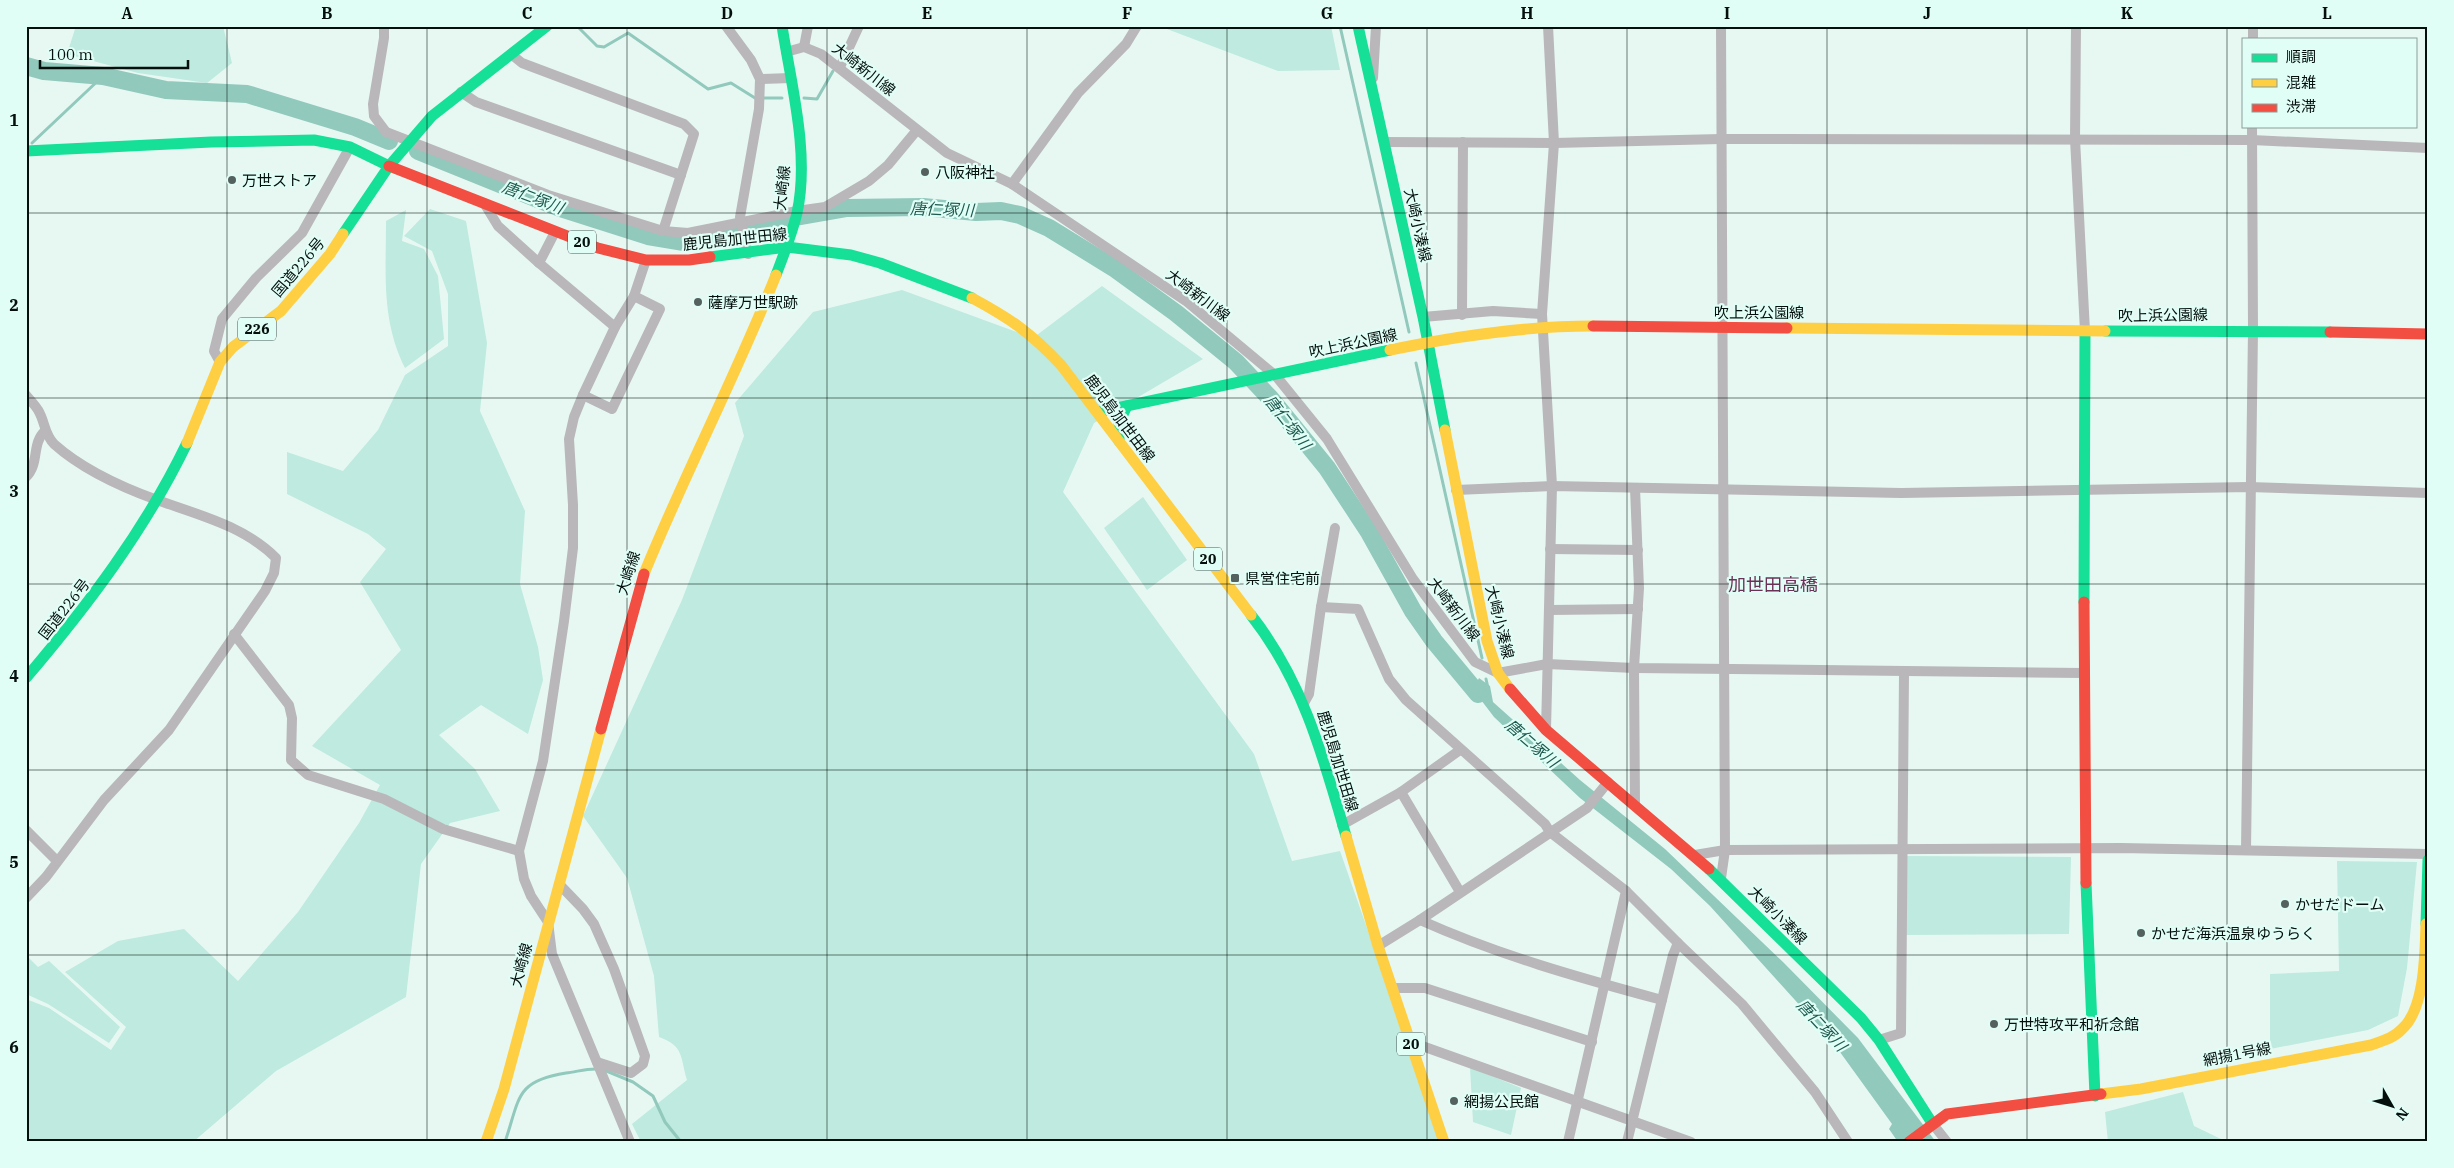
<svg xmlns="http://www.w3.org/2000/svg" width="2454" height="1168" font-family="'IBM Plex Serif','Noto Sans JP',serif">
<style>
.green{fill:#beeadf}
.water{fill:#91c9bc}
.lines{fill:none;stroke-linecap:round;stroke-linejoin:round}
.stream{stroke:#91c9bc;stroke-width:3}
.river{stroke:#91c9bc;stroke-width:18}
.street{stroke:#b9b7b9;stroke-width:10}
.fast{stroke:#16e098;stroke-width:11}
.slow{stroke:#ffcf43;stroke-width:11}
.jam{stroke:#f24e42;stroke-width:11}
.grid{fill:none;stroke:#05100d;stroke-width:1;stroke-opacity:0.55}
.poi-dot{fill:#54615e;stroke:#e1fef6;stroke-width:2}
.labels{text-anchor:middle;dominant-baseline:central;stroke-width:4.5;stroke-linejoin:round;paint-order:stroke}
.shield{fill:#e1fef6;stroke:#475753;stroke-width:1}
.shield-label{font-size:14px;font-weight:bold;fill:#05100d}
.street-label{font-size:15px;fill:#05100d;stroke:#e1fef6}
.poi-label{font-size:15px;fill:#05100d;stroke:#e1fef6;text-anchor:start}
.water-label{font-size:16px;font-style:italic;fill:#1e5a4f;stroke:#e1fef6}
.quarter-label{font-size:18px;fill:#6c2f55;stroke:#e1fef6}
.neatline{fill:none;stroke:#05100d;stroke-width:2}
.grid-label{font-size:16px;text-anchor:middle;font-weight:bold;fill:#05100d}
</style>
<rect width="100%" height="100%" fill="#e7f8f3"/>
<!-- green -->
<g class="green">
<polygon points="76,26 223,26 232,63 207,83 138,73 67,54"/>
<polygon points="1159,26 1331,26 1340,70 1278,71"/>
<polygon points="430,209 466,221 487,343 480,411 525,511 520,584 538,647 543,680 528,734 481,705 439,735 475,769 500,811 450,823 421,864 406,997 276,1071 193,1142 26,1142 26,999 49,1008 111,1050 126,1027 65,972 118,941 184,929 238,981 298,912 359,823 380,785 312,746 401,650 360,582 386,549 368,534 287,494 287,452 343,471 378,430 405,375 448,346 448,294 432,251 404,236"/>
<path d="M406,210l-4,31 22,8 14,27 6,63 -39,29c-24,-48 -19,-95 -19,-147z"/>
<path d="M1102,286l101,73 -109,64 -31,69 191,262 38,107 48,-10 102,291h-801l-9,-18 55,-44c-7,-24 -3,-34 -28,-43l-5,-61 -27,-98 -44,-62 99,-216 62,-164 -9,-33 78,-91 89,-22 131,48z"/>
<polygon points="1143,497 1187,560 1147,590 1104,528"/>
<polygon points="1905,856 2071,857 2069,934 1903,935"/>
<polygon points="2337,861 2417,862 2407,968 2398,1016 2368,1030 2270,1049 2270,974 2339,971"/>
<polygon points="26,955 38,967 49,961 120,1027 109,1043 48,1004 26,994"/>
<polygon points="1470,1067 1521,1088 1511,1135 1473,1122"/>
<polygon points="2183,1092 2194,1126 2221,1139 2231,1142 2108,1142 2105,1112"/>
</g>
<!-- water -->
<polygon class="water" points="1462,675 1477,682 1479,678 1490,686 1493,702 1580,780 1665,849 1783,962 1858,1038 1936,1142 1898,1142 1889,1129 1892,1124 1832,1041 1710,906 1671,869 1580,798 1494,717"/>
<g class="lines">
<!-- stream -->
<g class="stream">
<polyline points="577,26 597,46 604,47 628,33 708,89 731,83 755,98"/>
<polyline points="1340,26 1409,332"/>
<polyline points="764,98 782,98"/>
<polyline points="804,98 817,99 833,71"/>
<polyline points="32,143 103,76"/>
<polyline points="1416,363 1482,658"/>
<polyline points="1486,679 1488,688"/>
<polyline points="604,1070 633,1082 653,1096 665,1122 681,1142"/>
<path d="M505,1142c15,-44 10,-61 61,-69 10,-1 22,-5 32,-4"/>
</g>
<!-- river -->
<g class="river">
<polyline points="26,66 44,71 103,76 166,90 247,94 355,127 389,141"/>
<polyline points="418,151 560,208 648,236 684,242 767,222 847,208 923,207 976,212 1001,211 1020,215 1049,228 1114,268 1176,313 1236,362 1270,398 1327,468 1369,532 1413,611 1434,641 1478,694"/>
</g>
<!-- street -->
<g class="street">
<polyline points="384,26 384,38 373,104 374,116 386,132 548,195 663,231 688,233 797,211 825,207 869,181 888,165 917,130"/>
<polyline points="726,26 751,60 760,79 759,109 740,217 748,254"/>
<polyline points="2076,26 2075,139 2085,331"/>
<polyline points="2253,39 2253,26"/>
<polyline points="804,47 808,26"/>
<polyline points="786,52 804,47 821,54 947,153 1012,184 1186,301 1276,376 1327,439 1413,579 1475,662 1498,673 1547,664 1634,668 2084,673"/>
<polyline points="511,54 522,63 684,124 694,134 663,231"/>
<polyline points="840,67 859,26"/>
<polyline points="1373,78 1376,26"/>
<polyline points="760,79 791,78"/>
<polyline points="461,92 476,102 681,175"/>
<polyline points="1384,142 1554,143 1721,139 2252,140 2428,148"/>
<polyline points="1012,184 1078,93 1126,44 1137,26"/>
<polyline points="484,203 498,226 539,263"/>
<polyline points="555,232 539,263 615,327"/>
<polyline points="1462,315 1463,142"/>
<polyline points="1423,317 1493,311 1542,314"/>
<polyline points="220,362 214,351 222,319 256,278 302,233 350,147"/>
<path d="M26,395c4,5 9,10 12,15 7,11 6,24 16,34 29,26 67,43 103,56 42,15 87,26 119,58l-2,15 -9,18 -96,139 -65,70 -58,77 -20,21"/>
<polyline points="583,395 612,409 660,309 634,296"/>
<path d="M26,477c14,-14 5,-33 19,-46"/>
<polyline points="1456,490 1552,486 1901,493 2249,487 2428,493"/>
<polyline points="1550,549 1638,550"/>
<polyline points="1321,607 1335,528"/>
<polyline points="1549,610 1638,609"/>
<polyline points="234,634 289,705 292,718 291,760 308,775 384,799 443,829 519,851"/>
<polyline points="1304,703 1309,694 1321,607 1358,609 1389,679 1406,700 1545,824 1550,832 1626,891 1568,1142"/>
<polyline points="1546,730 1552,486 1542,314 1554,143 1548,26"/>
<polyline points="1401,792 1460,892"/>
<polyline points="1635,805 1634,668 1639,588 1635,488"/>
<polyline points="1342,825 1401,792 1460,750"/>
<polyline points="26,830 57,861"/>
<polyline points="2246,850 2253,330 2252,126"/>
<polyline points="1695,855 1725,850 2121,848 2428,854"/>
<polyline points="1721,878 1725,850 1721,26"/>
<polyline points="559,884 583,909 594,924 614,969 645,1056 643,1064 631,1073 597,1062"/>
<polyline points="1626,891 1678,943 1673,955 1627,1142"/>
<path d="M1420,920c78,35 160,58 242,80"/>
<polyline points="1678,943 1742,1004 1815,1092 1848,1142"/>
<polyline points="1378,946 1420,920 1587,808 1608,782"/>
<polyline points="1393,988 1425,988 1592,1042"/>
<polyline points="1879,1040 1901,1033 1904,673"/>
<polyline points="1411,1042 1691,1142"/>
<polyline points="1932,1123 1947,1142"/>
<polyline points="630,1142 552,954 548,922 531,896 524,879 519,851 543,761 564,621 573,548 573,505 569,439 574,417 583,395 615,327 634,296 646,260"/>
</g>
<!-- fast -->
<g class="fast">
<polyline points="1358,26 1423,317 1445,430"/>
<polyline points="26,151 211,142 314,140 350,147 389,166"/>
<polyline points="343,234 389,166 432,116 547,26"/>
<polyline points="710,257 787,247 851,255 880,263 972,298"/>
<path d="M776,275c8,-21 16,-41 21,-62 13,-59 -6,-129 -15,-187"/>
<polyline points="2105,331 2330,332"/>
<polyline points="1098,412 1390,350"/>
<polyline points="1119,441 1119,423 1127,406"/>
<polyline points="2084,602 2085,331"/>
<path d="M1251,615c52,66 72,141 95,221"/>
<path d="M26,678c62,-73 119,-148 161,-235"/>
<polyline points="1709,869 1861,1018 1879,1040 1932,1123"/>
<polyline points="2086,883 2095,1096"/>
<polyline points="2426,924 2428,860"/>
</g>
<!-- slow -->
<g class="slow">
<path d="M972,298c39,21 59,35 89,67l190,250"/>
<polyline points="1787,328 2105,331"/>
<path d="M1390,350c67,-14 135,-24 203,-24"/>
<polyline points="1445,430 1487,641 1498,673 1510,689"/>
<polyline points="187,443 220,362 233,347 281,311 330,254 343,234"/>
<path d="M644,574c41,-101 92,-198 132,-299"/>
<polyline points="1346,836 1378,946 1444,1142"/>
<path d="M2101,1094l40,-5 230,-44c11,-4 23,-7 31,-16 23,-20 23,-76 24,-105"/>
<polyline points="486,1142 504,1089 601,729"/>
</g>
<!-- jam -->
<g class="jam">
<polyline points="389,166 598,248 646,260 689,260 710,257"/>
<polyline points="1593,326 1787,328"/>
<polyline points="2330,332 2428,334"/>
<polyline points="2084,602 2086,883"/>
<polyline points="1510,689 1546,730 1709,869"/>
<polyline points="601,729 644,574"/>
<polyline points="1909,1142 1947,1114 2101,1094"/>
</g>
</g>
<!-- grid -->
<path class="grid" d="M227,26v1116M427,26v1116M627,26v1116M827,26v1116M1027,26v1116M1227,26v1116M1427,26v1116M1627,26v1116M1827,26v1116M2027,26v1116M2227,26v1116M26,213h2402M26,398h2402M26,584h2402M26,770h2402M26,955h2402"/>
<!-- markers -->
<g class="poi-dot">
<circle cx="925" cy="172" r="5"/>
<circle cx="232" cy="180" r="5"/>
<circle cx="698" cy="302" r="5"/>
<rect x="1230" y="573" width="10" height="10" rx="2.5"/>
<circle cx="2285" cy="904" r="5"/>
<circle cx="2141" cy="933" r="5"/>
<circle cx="1994" cy="1024" r="5"/>
<circle cx="1454" cy="1101" r="5"/>
</g>
<g class="labels">
<!-- shield labels -->
<g class="shield">
<rect x="568" y="230.5" width="28" height="23" rx="4"/>
<rect x="238" y="317.5" width="38" height="23" rx="4"/>
<rect x="1194" y="547.5" width="28" height="23" rx="4"/>
<rect x="1397" y="1032.5" width="28" height="23" rx="4"/>
</g>
<g class="shield-label">
<text x="582" y="242">20</text>
<text x="257" y="329">226</text>
<text x="1208" y="559">20</text>
<text x="1411" y="1044">20</text>
</g>
<!-- street labels -->
<g class="street-label">
<text transform="translate(864 69) rotate(38)">大崎新川線</text>
<text transform="translate(782 188) rotate(-84)">大崎線</text>
<text transform="translate(1418 225) rotate(77)">大崎小湊線</text>
<text transform="translate(735 239) rotate(-6)">鹿児島加世田線</text>
<text transform="translate(298 267) rotate(-50)">国道226号</text>
<text transform="translate(1198 295) rotate(37)">大崎新川線</text>
<text x="1759" y="312">吹上浜公園線</text>
<text transform="translate(2163 315) rotate(-1)">吹上浜公園線</text>
<text transform="translate(1353 343) rotate(-12)">吹上浜公園線</text>
<text transform="translate(1120 418) rotate(53)">鹿児島加世田線</text>
<text transform="translate(628 573) rotate(-72)">大崎線</text>
<text transform="translate(64 609) rotate(-52)">国道226号</text>
<text transform="translate(1454 609) rotate(53)">大崎新川線</text>
<text transform="translate(1500 622) rotate(76)">大崎小湊線</text>
<text transform="translate(1338 761) rotate(73)">鹿児島加世田線</text>
<text transform="translate(1778 915) rotate(45)">大崎小湊線</text>
<text transform="translate(521 965) rotate(-75)">大崎線</text>
<text transform="translate(2237 1054) rotate(-11)">網揚1号線</text>
</g>
<!-- poi labels -->
<g class="poi-label">
<text x="935" y="172">八阪神社</text>
<text x="242" y="180">万世ストア</text>
<text x="708" y="302">薩摩万世駅跡</text>
<text x="1245" y="578">県営住宅前</text>
<text x="2295" y="904">かせだドーム</text>
<text x="2151" y="933">かせだ海浜温泉ゆうらく</text>
<text x="2004" y="1024">万世特攻平和祈念館</text>
<text x="1464" y="1101">網揚公民館</text>
</g>
<!-- water labels -->
<g class="water-label">
<text transform="translate(533 197) rotate(21)">唐仁塚川</text>
<text transform="translate(942 209) rotate(2)">唐仁塚川</text>
<text transform="translate(1288 422) rotate(52)">唐仁塚川</text>
<text transform="translate(1532 743) rotate(41)">唐仁塚川</text>
<text transform="translate(1822 1025) rotate(47)">唐仁塚川</text>
</g>
<!-- quarter labels -->
<g class="quarter-label">
<text x="1773" y="584">加世田高橋</text>
</g>
</g>
<!-- border -->
<rect width="2454" height="1168" fill="none" stroke="#e1fef6" stroke-width="55"/>
<!-- legend -->
<rect x="2242" y="38" width="175" height="90" fill="#e1fef6" stroke="#899f99"/>
<rect x="2252" y="54" width="25" height="8" fill="#16e098" stroke="#899f99"/>
<text x="2286" y="62" font-size="15" fill="#05100d">順調</text>
<rect x="2252" y="79" width="25" height="8" fill="#ffcf43" stroke="#899f99"/>
<text x="2286" y="88" font-size="15" fill="#05100d">混雑</text>
<rect x="2252" y="104" width="25" height="8" fill="#f24e42" stroke="#899f99"/>
<text x="2286" y="112" font-size="15" fill="#05100d">渋滞</text>
<!-- north arrow -->
<g transform="translate(2392 1106) rotate(129)" stroke="#e1fef6" stroke-width="4" paint-order="stroke">
<path d="M0-4L9 19L0 12L-9 19Z" fill="#05100d"/>
<text y="-8" font-size="14" font-weight="bold" text-anchor="middle" fill="#05100d">N</text>
</g>
<!-- scale -->
<path d="M40 60v8h148v-8" fill="none" stroke="#05100d" stroke-width="2.5"/>
<text x="48" y="60" font-size="15" fill="#05100d" stroke="#e1fef6" stroke-width="4" paint-order="stroke">100 m</text>
<rect x="28" y="28" width="2398" height="1112" class="neatline"/>
<g class="grid-label">
<text x="127" y="19">A</text>
<text x="327" y="19">B</text>
<text x="527" y="19">C</text>
<text x="727" y="19">D</text>
<text x="927" y="19">E</text>
<text x="1127" y="19">F</text>
<text x="1327" y="19">G</text>
<text x="1527" y="19">H</text>
<text x="1727" y="19">I</text>
<text x="1927" y="19">J</text>
<text x="2127" y="19">K</text>
<text x="2327" y="19">L</text>
<text x="14" y="126">1</text>
<text x="14" y="311">2</text>
<text x="14" y="497">3</text>
<text x="14" y="682">4</text>
<text x="14" y="868">5</text>
<text x="14" y="1053">6</text>
</g>
</svg>
